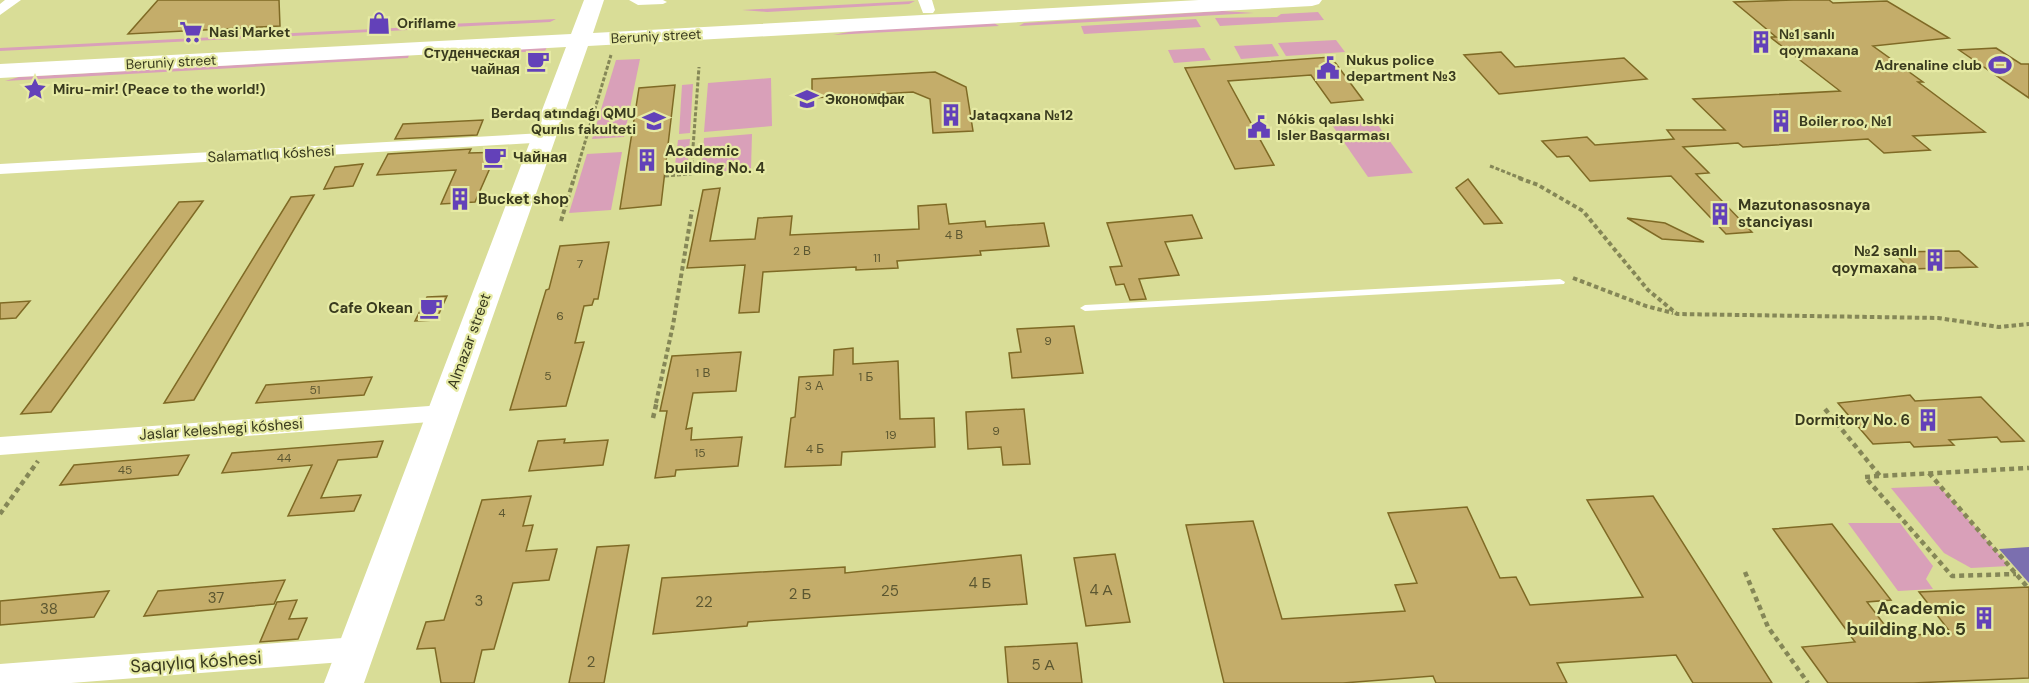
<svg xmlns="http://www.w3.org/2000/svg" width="2029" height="683" font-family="'DM Sans',sans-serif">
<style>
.green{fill:#d9a0b9}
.water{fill:#7b6faf}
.building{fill:#c4ad6a;stroke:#7f6a25;stroke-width:1.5}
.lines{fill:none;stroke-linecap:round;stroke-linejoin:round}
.path-far2{stroke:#858757;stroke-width:3;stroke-dasharray:4 2;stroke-linecap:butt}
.path-far1{stroke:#858757;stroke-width:4;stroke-dasharray:4.5 3;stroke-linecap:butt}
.path{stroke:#858757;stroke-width:4.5;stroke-dasharray:5 4;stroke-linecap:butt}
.lane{fill:#fff;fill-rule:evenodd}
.street{fill:#fff;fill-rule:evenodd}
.secondary{fill:#fff;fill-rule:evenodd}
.labels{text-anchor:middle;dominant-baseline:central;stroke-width:4.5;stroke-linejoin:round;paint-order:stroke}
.number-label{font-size:12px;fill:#5c5731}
.far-poi-label{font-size:14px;font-weight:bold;fill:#393a1e;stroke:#e6eaa4;text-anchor:start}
.far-street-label{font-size:14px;fill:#393a1e;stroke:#e6eaa4}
.poi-label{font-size:15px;font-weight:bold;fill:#393a1e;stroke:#e6eaa4;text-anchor:start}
.street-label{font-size:15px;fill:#393a1e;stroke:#e6eaa4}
.near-number-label{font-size:15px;fill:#5c5731}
.near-poi-label{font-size:18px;font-weight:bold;fill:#393a1e;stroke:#e6eaa4;text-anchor:end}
.near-street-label{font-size:18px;fill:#393a1e;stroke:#e6eaa4}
</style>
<rect width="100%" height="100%" fill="#d9dd97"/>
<!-- green -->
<g class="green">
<polygon points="915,1 909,4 767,12 742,10"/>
<polygon points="1223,11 1254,13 1019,26 1024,23"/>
<polygon points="1318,12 1324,20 1220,26 1215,18 1277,17 1281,14"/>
<polygon points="556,19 550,22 452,27 448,24"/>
<polygon points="1196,19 1201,27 1084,34 1081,26"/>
<polygon points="994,23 999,26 833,35 859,30"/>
<polygon points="434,26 427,29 0,51 0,48"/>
<polygon points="1336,40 1345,52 1286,56 1278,43"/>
<polygon points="1272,44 1279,56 1241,59 1234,46"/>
<polygon points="547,47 545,51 424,57 422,55"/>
<polygon points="1204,48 1211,60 1174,63 1168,50"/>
<polygon points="409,55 408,58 5,81 19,77"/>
<polygon points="640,59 624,137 592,139 616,60"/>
<polygon points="771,78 772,126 704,132 708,83"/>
<polygon points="693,84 690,133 679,134 682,85"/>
<polygon points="1375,121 1413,173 1368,177 1332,125"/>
<polygon points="752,134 751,169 701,173 704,138"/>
<polygon points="690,139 687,173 674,174 678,140"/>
<polygon points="622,152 611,210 569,213 587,154"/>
<polygon points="1939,486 2009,566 1971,568 1944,553 1891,488"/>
<polygon points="1848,523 1900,523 1933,566 1926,579 1933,589 1898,591"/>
</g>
<!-- water -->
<polygon class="water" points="2029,547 2029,583 1999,549"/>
<!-- building -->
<g class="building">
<polygon points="158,0 279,0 280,26 128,34"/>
<polygon points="1793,0 1829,0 1833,3 1887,1 1949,38 1873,46 1923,82 1918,82 1985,132 1913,136 1930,150 1884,153 1868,139 1743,147 1738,143 1683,147 1709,173 1696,174 1752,232 1726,234 1671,176 1590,181 1569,156 1557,157 1542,141 1587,137 1595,145 1674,139 1667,130 1725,130 1693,99 1840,91 1770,37 1776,37 1734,2"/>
<polygon points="1996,48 2021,64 2029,64 2029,98 1959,50"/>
<polygon points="1501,52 1515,67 1624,58 1647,79 1499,94 1464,55"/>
<polygon points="1331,57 1363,100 1331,103 1311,75 1228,81 1274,165 1235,169 1185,68"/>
<polygon points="935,72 966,87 973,131 933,133 930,99 913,92 812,98 812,79"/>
<polygon points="675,85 661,205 620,209 639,88"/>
<polygon points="483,120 477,135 395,139 403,124"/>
<polygon points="471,149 469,153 504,152 496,168 490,168 475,202 441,204 456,170 377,175 388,154"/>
<polygon points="363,164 353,186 324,189 335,167"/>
<polygon points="1468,179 1502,223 1484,224 1456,188"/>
<polygon points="720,188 710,241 755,239 758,218 792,216 790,235 919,229 918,206 946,204 949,224 985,221 986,227 1044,223 1049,246 980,251 981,255 897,261 898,268 856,270 856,267 763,272 759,312 739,313 745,265 687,268 703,190"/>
<polygon points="314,195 194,400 164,403 291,197"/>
<polygon points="203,201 51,412 21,414 179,202"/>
<polygon points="1192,215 1202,238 1165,242 1179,275 1139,279 1146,299 1130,300 1124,284 1116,285 1110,267 1122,266 1107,223"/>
<polygon points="1627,218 1665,223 1704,242 1662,239"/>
<polygon points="609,242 598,299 594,299 592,305 584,306 575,343 584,342 566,406 510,410 546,290 549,289 560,246"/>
<polygon points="1959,251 1977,267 1910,269 1893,252"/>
<polygon points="447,296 436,320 415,321 427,297"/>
<polygon points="30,301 16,318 0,319 0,303"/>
<polygon points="1074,326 1083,373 1012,378 1009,353 1021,352 1017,329"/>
<polygon points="853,348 853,364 898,361 900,419 934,418 935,447 842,452 841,465 785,467 791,418 795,417 799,377 833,375 834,350"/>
<polygon points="741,352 736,391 693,393 686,429 692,428 691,440 742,437 738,466 676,470 675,476 655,478 667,411 660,411 672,356"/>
<polygon points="372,377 364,395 256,403 266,385"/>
<polygon points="1910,395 1915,401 1981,397 2024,441 2001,442 1997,437 1949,440 1954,445 1914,447 1910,442 1873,444 1838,403"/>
<polygon points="1024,409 1030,464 1003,465 1001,447 968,449 966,412"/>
<polygon points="565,439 564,443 608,440 603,465 529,471 538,441"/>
<polygon points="383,441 377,457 338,460 321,498 361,495 354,511 288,516 312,465 222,473 232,453"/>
<polygon points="189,455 178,475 60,485 74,465"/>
<polygon points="531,496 523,526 533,525 526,551 557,549 549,580 513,583 494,649 482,650 474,683 441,683 435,648 417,649 426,622 444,620 482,500"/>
<polygon points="1653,496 1772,683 1693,683 1676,655 1557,663 1567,683 1436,683 1433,676 1343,683 1224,683 1186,525 1253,521 1282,619 1405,611 1395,585 1417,583 1388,513 1467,507 1500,578 1516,577 1530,605 1643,597 1587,500"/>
<polygon points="1832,524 1891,600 1867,602 1893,636 1951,633 1919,592 2029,587 2029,678 1913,683 1828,683 1802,647 1855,642 1773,529"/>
<polygon points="629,545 604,683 569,683 597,547"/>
<polygon points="1115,554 1130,622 1086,626 1074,558"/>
<polygon points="1021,555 1027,604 748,622 747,626 653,634 662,578 845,567 845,573"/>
<polygon points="285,580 274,604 144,616 158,591"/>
<polygon points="109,591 94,617 0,625 0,601"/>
<polygon points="297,600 289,619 307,618 298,639 260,642 277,602"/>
<polygon points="1077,643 1082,683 1008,683 1005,647"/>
</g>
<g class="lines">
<!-- path-far2 -->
<g class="path-far2">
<polyline points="1490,166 1523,179"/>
<polyline points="665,176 691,174 699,67"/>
<polyline points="574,179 611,55"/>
</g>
<!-- path-far1 -->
<g class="path-far1">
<polyline points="1519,178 1538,185 1583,211 1648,290 1677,314 1938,318 1999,327 2029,324"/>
<polyline points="561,221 574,178"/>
<polyline points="1573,278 1646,306 1673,313"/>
<polyline points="656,403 673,325 692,210"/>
</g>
<!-- path -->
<g class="path">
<polyline points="1825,409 1880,476 2029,468"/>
<polyline points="653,418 657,401"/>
<polyline points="1929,473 2029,589"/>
<polyline points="1879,476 1865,477 1952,576 2016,574"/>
<polyline points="0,514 38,461"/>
<polyline points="1745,572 1768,627 1808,683"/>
</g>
<!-- lane -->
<g class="lane">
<polygon points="629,0 663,0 667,2 663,4 638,5"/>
<polygon points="1560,279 1565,282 1564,284 1085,311 1080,308 1085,305"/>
</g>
<!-- street -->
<g class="street">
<polygon points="5,0 21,0 0,15 0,4"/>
<polygon points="918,0 932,0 935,10 933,13 923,13"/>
<polygon points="543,133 551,138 549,142 0,174 0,164"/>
<polygon points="443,405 451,407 454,413 451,419 443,421 0,455 0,437"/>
<polygon points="356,637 366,641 370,649 366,657 356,661 71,683 0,683 0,664"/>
</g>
<!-- secondary -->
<polygon class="secondary" points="584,0 604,0 593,33 1199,0 1322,0 1319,4 1312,6 588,46 364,683 324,683 566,47 0,78 0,64 571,34"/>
</g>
<!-- icons -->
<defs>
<g id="shop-bare" transform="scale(1.8)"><path d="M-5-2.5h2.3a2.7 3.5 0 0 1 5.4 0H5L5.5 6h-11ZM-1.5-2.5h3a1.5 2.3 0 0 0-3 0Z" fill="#6341b9" stroke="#e6eaa4" stroke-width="2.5" paint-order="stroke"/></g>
<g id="supermarket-bare" transform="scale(1.8)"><path d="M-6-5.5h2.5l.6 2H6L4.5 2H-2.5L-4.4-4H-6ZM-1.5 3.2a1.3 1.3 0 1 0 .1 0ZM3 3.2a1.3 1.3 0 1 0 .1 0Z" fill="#6341b9" stroke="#e6eaa4" stroke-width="2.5" paint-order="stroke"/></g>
<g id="building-bare" transform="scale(1.8)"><path d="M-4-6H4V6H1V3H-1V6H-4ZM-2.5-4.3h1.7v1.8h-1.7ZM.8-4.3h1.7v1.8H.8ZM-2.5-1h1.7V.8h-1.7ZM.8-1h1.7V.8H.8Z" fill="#6341b9" stroke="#e6eaa4" stroke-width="2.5" paint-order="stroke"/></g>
<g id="cafe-bare" transform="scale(1.8)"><path d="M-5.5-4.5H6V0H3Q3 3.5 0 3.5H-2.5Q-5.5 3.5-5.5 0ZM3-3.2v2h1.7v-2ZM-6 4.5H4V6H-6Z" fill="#6341b9" stroke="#e6eaa4" stroke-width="2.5" paint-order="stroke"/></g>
<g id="stadium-bare" transform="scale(1.8)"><path d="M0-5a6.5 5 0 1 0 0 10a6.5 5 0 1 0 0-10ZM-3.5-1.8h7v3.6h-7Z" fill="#6341b9" stroke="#e6eaa4" stroke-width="2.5" paint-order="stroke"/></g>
<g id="civic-bare" transform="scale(1.8)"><path d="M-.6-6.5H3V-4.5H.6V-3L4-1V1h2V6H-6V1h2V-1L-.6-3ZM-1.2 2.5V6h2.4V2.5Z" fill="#6341b9" stroke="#e6eaa4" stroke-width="2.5" paint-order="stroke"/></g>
<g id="sight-bare" transform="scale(1.8)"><path d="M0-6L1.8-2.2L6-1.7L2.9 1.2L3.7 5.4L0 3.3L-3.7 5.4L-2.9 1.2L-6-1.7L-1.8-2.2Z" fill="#6341b9" stroke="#e6eaa4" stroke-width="2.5" paint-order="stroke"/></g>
<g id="university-bare" transform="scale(1.8)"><path d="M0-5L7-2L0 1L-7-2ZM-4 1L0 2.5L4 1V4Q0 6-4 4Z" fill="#6341b9" stroke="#e6eaa4" stroke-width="2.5" paint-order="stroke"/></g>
</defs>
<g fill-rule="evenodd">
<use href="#shop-bare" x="379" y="23"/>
<use href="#supermarket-bare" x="191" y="32"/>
<use href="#building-bare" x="1761" y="42"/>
<use href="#cafe-bare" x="538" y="61"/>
<use href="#stadium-bare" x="2000" y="65"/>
<use href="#civic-bare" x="1328" y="68"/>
<use href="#sight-bare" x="35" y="89"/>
<use href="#university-bare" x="807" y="99"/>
<use href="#building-bare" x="951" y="115"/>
<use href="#university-bare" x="654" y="121"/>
<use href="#building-bare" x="1781" y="121"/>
<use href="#civic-bare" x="1259" y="127"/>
<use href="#cafe-bare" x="495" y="157"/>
<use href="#building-bare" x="647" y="160"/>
<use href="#building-bare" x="460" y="199"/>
<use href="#building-bare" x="1720" y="214"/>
<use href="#building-bare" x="1935" y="260"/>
<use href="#cafe-bare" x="431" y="308"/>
<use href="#building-bare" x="1928" y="420"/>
<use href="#building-bare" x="1984" y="618"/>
</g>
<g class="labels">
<!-- number labels -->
<g class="number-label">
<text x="954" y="235">4 В</text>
<text x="802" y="251">2 В</text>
<text x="877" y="258">11</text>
<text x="580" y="264">7</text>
<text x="560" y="316">6</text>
<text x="1048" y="341">9</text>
<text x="703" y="373">1 В</text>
<text x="548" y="376">5</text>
<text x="866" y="377">1 Б</text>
<text x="814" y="386">3 А</text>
<text x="315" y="390">51</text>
<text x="996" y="431">9</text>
<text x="891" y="435">19</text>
<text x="815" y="449">4 Б</text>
<text x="700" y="453">15</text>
<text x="284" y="458">44</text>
<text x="125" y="470">45</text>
<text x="502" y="513">4</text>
</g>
<!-- far-poi labels -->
<g class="far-poi-label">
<text x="397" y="23">Oriflame</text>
<text x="209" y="32">Nasi Market</text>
<text x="1779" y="34">№1 sanlı<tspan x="1779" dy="16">qoymaxana</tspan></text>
<text x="520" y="53" text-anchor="end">Студенческая<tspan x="520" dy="16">чайная</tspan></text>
<text x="1346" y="60">Nukus police<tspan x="1346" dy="16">department №3</tspan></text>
<text x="1982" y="65" text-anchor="end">Adrenaline club</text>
<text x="53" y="89">Miru-mir! (Peace to the world!)</text>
<text x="825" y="99">Экономфак</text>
<text x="636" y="113" text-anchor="end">Berdaq atındaǵı QMU<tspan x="636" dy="16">Qurılıs fakulteti</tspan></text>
<text x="969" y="115">Jataqxana №12</text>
<text x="1277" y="119">Nókis qalası Ishki<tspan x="1277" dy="16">Isler Basqarması</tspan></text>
<text x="1799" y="121">Boiler roo, №1</text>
</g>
<!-- far-street labels -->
<g class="far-street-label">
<text transform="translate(656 36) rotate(-3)">Beruniy street</text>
<text transform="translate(171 62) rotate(-3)">Beruniy street</text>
</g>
<!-- poi labels -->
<g class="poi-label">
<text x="665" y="151">Academic<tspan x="665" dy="17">building No. 4</tspan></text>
<text x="513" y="157">Чайная</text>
<text x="478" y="199">Bucket shop</text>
<text x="1738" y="205">Mazutonasosnaya<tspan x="1738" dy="17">stanciyası</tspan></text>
<text x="1917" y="251" text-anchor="end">№2 sanlı<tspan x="1917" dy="17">qoymaxana</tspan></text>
<text x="413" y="308" text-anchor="end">Cafe Okean</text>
<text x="1910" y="420" text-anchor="end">Dormitory No. 6</text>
</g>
<!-- street labels -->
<g class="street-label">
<text transform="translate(271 154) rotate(-3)">Salamatlıq kóshesi</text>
<text transform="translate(469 341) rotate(-70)">Almazar street</text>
<text transform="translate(221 429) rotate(-4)">Jaslar keleshegi kóshesi</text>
</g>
<!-- near-number labels -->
<g class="near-number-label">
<text x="980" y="583">4 Б</text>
<text x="1101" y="590">4 А</text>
<text x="890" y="591">25</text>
<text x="800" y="594">2 Б</text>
<text x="216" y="598">37</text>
<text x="479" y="601">3</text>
<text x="704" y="602">22</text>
<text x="49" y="609">38</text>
<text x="591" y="662">2</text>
<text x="1043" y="665">5 А</text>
</g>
<!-- near-poi labels -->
<g class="near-poi-label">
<text x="1966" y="608">Academic<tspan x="1966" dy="21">building No. 5</tspan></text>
</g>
<!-- near-street labels -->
<g class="near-street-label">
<text transform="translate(196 662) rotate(-4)">Saqıylıq kóshesi</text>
</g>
</g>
</svg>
